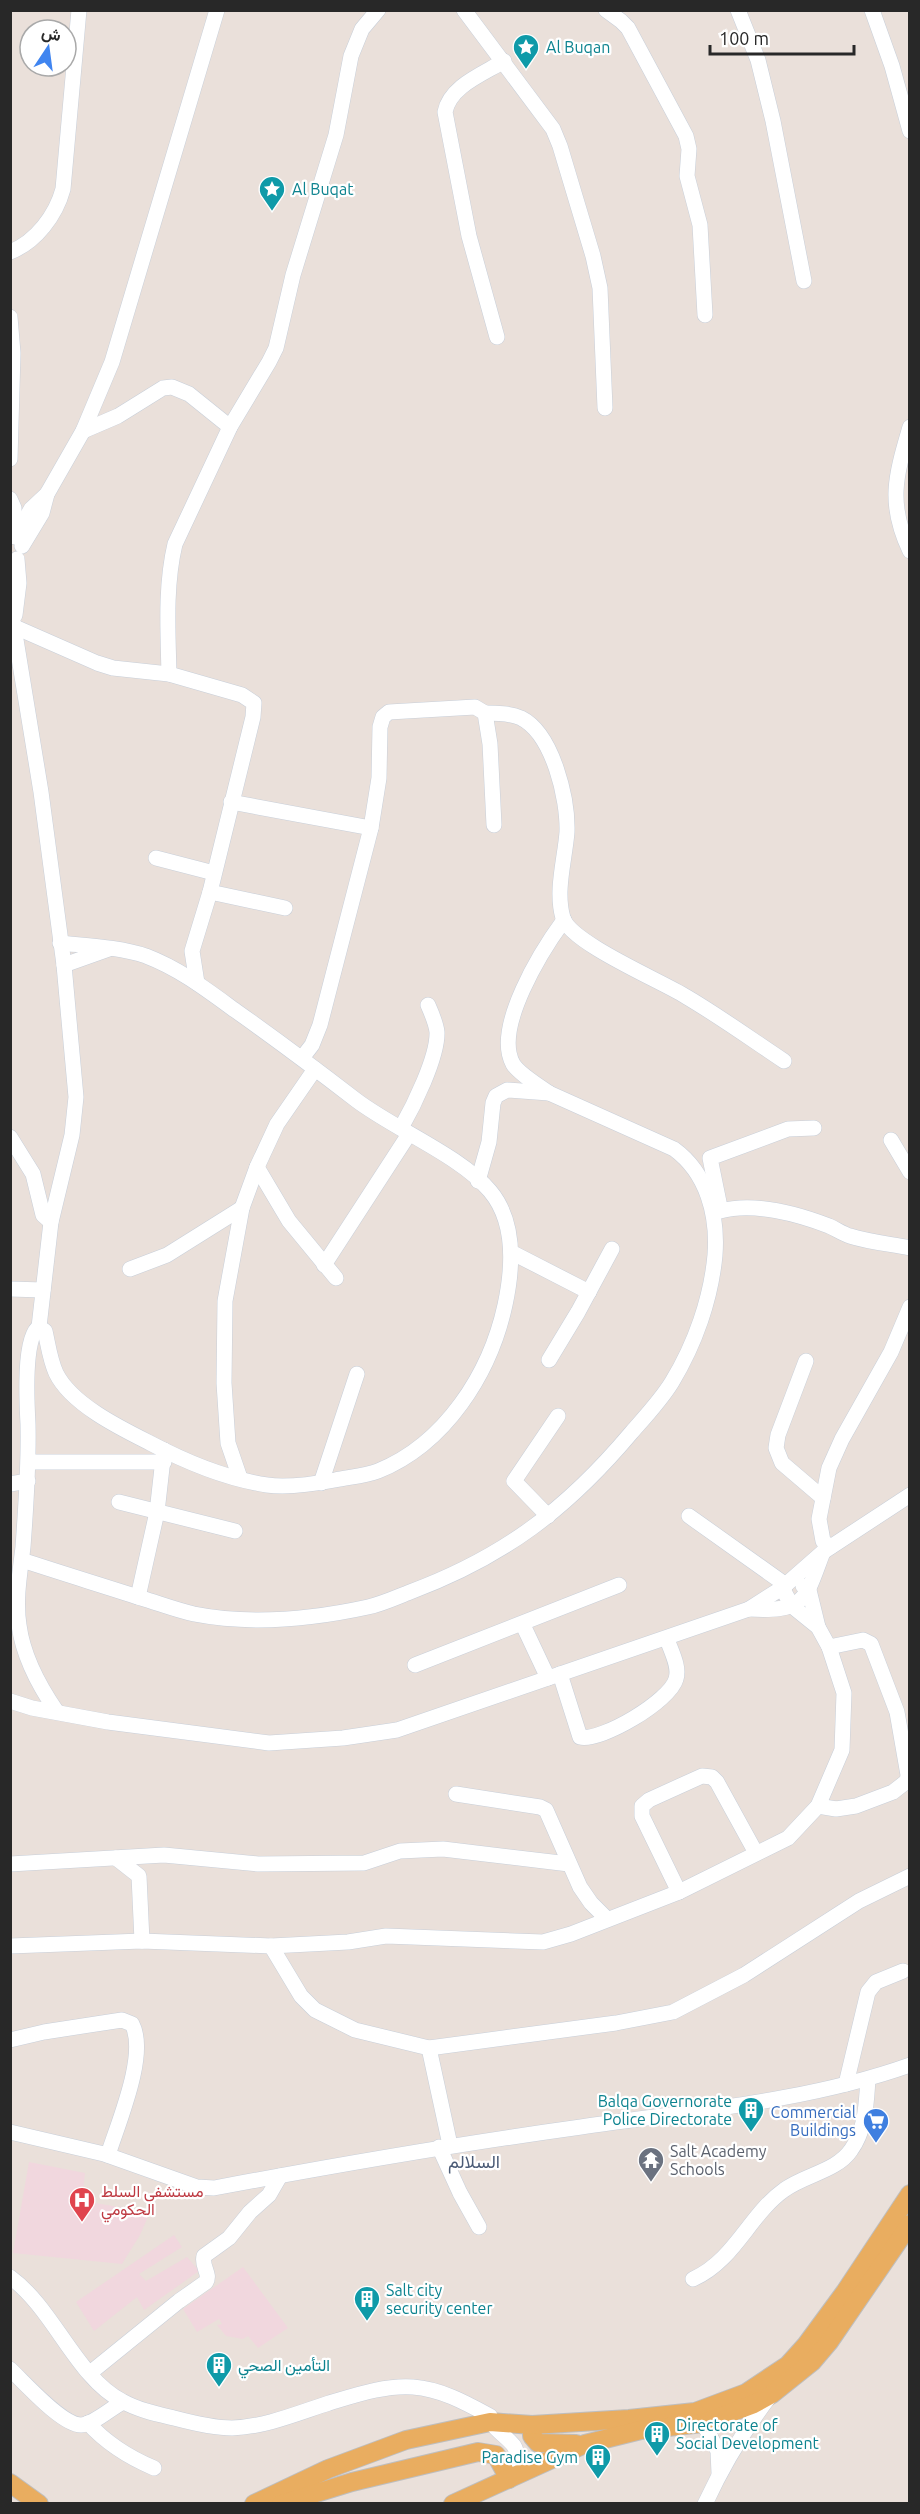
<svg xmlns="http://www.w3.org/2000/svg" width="920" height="2514" font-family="Ubuntu,Vazirmatn,sans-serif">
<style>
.medical{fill:#f1d7de}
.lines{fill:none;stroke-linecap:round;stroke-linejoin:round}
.minor-casing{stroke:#c8cfd9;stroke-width:16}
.major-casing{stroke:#bebebe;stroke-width:20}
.minor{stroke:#fff;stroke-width:15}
.major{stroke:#e9ad60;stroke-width:18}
.labels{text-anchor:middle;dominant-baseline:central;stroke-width:4.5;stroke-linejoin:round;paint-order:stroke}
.culture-label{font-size:16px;fill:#0d838f;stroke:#fff;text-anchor:start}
.shop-label{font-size:16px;fill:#366cbe;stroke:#fff;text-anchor:end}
.worship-label{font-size:16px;fill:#5b616d;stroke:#fff;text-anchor:start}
.health-label{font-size:16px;fill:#be3a42;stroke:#fff;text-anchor:start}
.neighbourhood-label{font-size:18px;fill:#4b5b76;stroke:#fff}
</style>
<rect width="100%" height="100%" fill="#eae0da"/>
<!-- medical -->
<g class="medical">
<polygon points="29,2162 85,2173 82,2201 150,2212 140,2235 122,2264 13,2253"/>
<polygon points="174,2235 182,2247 139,2274 146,2281 187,2257 199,2271 144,2310 137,2297 94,2331 76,2302"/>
<polygon points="243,2267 288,2328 258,2348 248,2336 243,2339 226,2336 217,2325 222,2324 219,2319 197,2332 183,2309"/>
</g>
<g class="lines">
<!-- minor casing -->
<g class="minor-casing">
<g id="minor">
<polyline points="464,10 553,129 560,146 593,256 600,288 605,408"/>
<polyline points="606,10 621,21 628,28 686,136 689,149 687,176 700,225 705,315"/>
<polyline points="738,10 758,60 773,121 804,281"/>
<polyline points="872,10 892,66 910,131"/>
<path d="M10,252c26,-10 46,-37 53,-63l16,-179"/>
<polyline points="10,317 13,353 10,459"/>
<path d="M497,337l-28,-101 -24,-124c5,-26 38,-38 59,-51"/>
<path d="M910,427c-14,48 -23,76 0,124"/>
<polyline points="83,431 118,416 163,388 172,387 189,394 230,427"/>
<polyline points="10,499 14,508 14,536"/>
<polyline points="15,537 31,509 47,494"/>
<polyline points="22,546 42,513 47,494 83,431 112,362 217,10"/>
<path d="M10,603l31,189 23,173 12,132 -4,38 -21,87 -12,105c-16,9 -12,79 -11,97 1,42 -2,82 -5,123 -3,26 -8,52 -4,78 4,31 20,61 38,87"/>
<polyline points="15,615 19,583 17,559"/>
<polyline points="15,627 97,663 113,668 169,674 242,695 254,703 253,717 210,892 192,951 197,983"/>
<path d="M169,674c-1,-43 -4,-88 6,-130l55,-117 39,-65 7,-14 17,-73 43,-140 15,-79 11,-27 16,-19"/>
<path d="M485,713c11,0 25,0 36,5 32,16 47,81 46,114 -2,27 -12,59 -4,86 8,25 98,63 122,78 34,20 66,43 99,65"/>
<polyline points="231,802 371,828"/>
<polyline points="156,858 214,873"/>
<polyline points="210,892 285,908"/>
<polyline points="64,965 109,949"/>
<polyline points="302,1058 312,1045 320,1025 371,828 379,778 380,727 383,717 389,712 475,707 485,713 490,744 494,825"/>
<path d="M549,1093c-9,-6 -31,-20 -36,-29 -20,-36 29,-114 51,-144"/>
<path d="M401,1128c12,-21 37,-71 36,-96 -1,-9 -5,-18 -9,-27"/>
<polyline points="10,1137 33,1174 43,1215 51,1222"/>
<polyline points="891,1140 910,1172"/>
<polyline points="257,1167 289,1221 336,1278"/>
<polyline points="720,1207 710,1158 788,1129 814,1128"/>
<path d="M720,1211c34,-9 78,3 109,15 7,3 14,8 21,10 19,6 40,8 60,12"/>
<polyline points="511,1252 589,1292"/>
<polyline points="324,1265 409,1134"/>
<polyline points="130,1269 167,1255 242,1208"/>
<polyline points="10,1289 43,1290"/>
<path d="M39,1327l6,4c3,13 5,29 11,42 15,31 64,55 94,70 34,18 78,36 117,42 21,3 47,-1 68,-5 14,-3 30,-4 43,-9 67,-27 112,-97 127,-166 8,-37 11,-83 -15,-114 -29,-35 -96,-62 -134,-91 -39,-30 -79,-60 -120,-89 -29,-21 -56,-42 -90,-55 -27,-9 -57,-10 -86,-13"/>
<polyline points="549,1360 578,1312 612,1249"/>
<polyline points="806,1361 778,1435 776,1448 782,1463 823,1498"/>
<polyline points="29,1462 164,1462"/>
<polyline points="240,1478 228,1443 224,1383 225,1301 242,1208 257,1167 277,1124 315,1069"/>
<polyline points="321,1483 357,1374"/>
<polyline points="10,1484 28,1481"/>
<polyline points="119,1502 235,1531"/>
<polyline points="548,1516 514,1481 558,1416"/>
<polyline points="689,1516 786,1585"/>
<polyline points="830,1547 823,1541 819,1519 829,1468 842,1439 891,1352 910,1307"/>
<path d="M22,1560c39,13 79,25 119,38 17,5 35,12 53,16 56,11 119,5 174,-7 14,-3 29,-10 42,-15 94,-35 157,-83 221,-159 14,-16 30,-33 41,-51 23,-38 39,-83 43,-127 3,-40 -8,-82 -41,-106l-125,-56 -42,-3 -11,6 -3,7 -4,39 -11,39"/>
<polyline points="803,1586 809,1590 818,1627"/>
<polyline points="138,1597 157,1512 164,1450"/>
<path d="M749,1609c57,3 56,-9 74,-57"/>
<polyline points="523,1625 548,1678"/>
<polyline points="415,1665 619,1585"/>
<path d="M560,1674l20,63c21,5 90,-36 96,-58 4,-12 -5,-28 -9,-40"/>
<polyline points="10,1701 32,1708 108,1722 269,1743 343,1738 397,1730 749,1609 782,1588 823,1552 910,1495"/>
<polyline points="456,1794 540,1807 546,1810 580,1887 591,1903 606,1918"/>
<polyline points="818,1806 836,1809 856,1806 893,1792 907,1781 908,1775 897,1712 871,1644 863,1640 829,1647"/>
<polyline points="116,1858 139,1876 142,1941"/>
<polyline points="10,1864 164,1855 258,1864 364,1863 400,1851 443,1849 569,1864"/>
<polyline points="679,1892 642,1816 642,1806 649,1800 702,1776 712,1777 717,1782 756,1853"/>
<polyline points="10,1946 142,1941 271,1946 348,1942 386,1936 543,1942 571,1934 679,1892 788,1838 818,1806 842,1750 844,1693 829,1647 818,1627 792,1606 782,1588"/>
<polyline points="271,1946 301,1996 315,2010 355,2030 429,2048 616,2023 673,2012 744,1975 859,1901 910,1876"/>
<path d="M10,2040l34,-8 78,-12 10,4c16,30 -14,99 -24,131"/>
<polyline points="429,2048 450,2145"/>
<polyline points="846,2084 868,1992 876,1982 903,1971"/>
<path d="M10,2132l94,22 93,33 17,1c122,-23 244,-44 367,-61 108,-16 225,-25 329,-62"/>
<polyline points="439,2147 460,2193 479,2227"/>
<path d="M10,2277c44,32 66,100 112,124 16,9 35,13 52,17 19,5 39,10 58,10 33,-1 66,-15 97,-25 27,-8 56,-18 84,-16 28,2 53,16 77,29 1,13 16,19 24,30 5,8 3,20 2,29"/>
<path d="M693,2279c42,-19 56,-64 91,-89 20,-15 53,-19 67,-40 15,-21 15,-45 17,-70"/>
<path d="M10,2369c15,14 52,56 71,56 13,-1 30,-17 42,-23"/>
<path d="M90,2373l89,-72 27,-19c5,-8 -5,-16 -2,-26l25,-18 21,-26 19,-17 11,-19"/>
<path d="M88,2423c19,21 40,34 66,45"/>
<polyline points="703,2423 718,2451 719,2473"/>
<path d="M705,2504c18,-39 39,-74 65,-108"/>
</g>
</g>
<!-- major casing -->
<g class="major-casing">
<g id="major">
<polyline points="532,2425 532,2436 538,2443 576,2444"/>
<polyline points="10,2483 39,2504"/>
<polyline points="254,2504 328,2469 406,2440 490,2422 532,2425 629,2419 695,2412 746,2393 788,2365 806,2345 845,2292 910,2194"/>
<polyline points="281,2504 352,2482 478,2452 496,2455 509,2479"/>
<polyline points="453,2504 585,2444 641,2430 703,2423 754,2404 772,2394 812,2362 829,2342 910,2224"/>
</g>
</g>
<!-- minor -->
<use href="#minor" class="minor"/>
<!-- major -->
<use href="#major" class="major"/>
</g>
<!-- icons -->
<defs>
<g id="sight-pin" transform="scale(1.35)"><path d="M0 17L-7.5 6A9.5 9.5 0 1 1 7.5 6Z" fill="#0f9aa8" stroke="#fff"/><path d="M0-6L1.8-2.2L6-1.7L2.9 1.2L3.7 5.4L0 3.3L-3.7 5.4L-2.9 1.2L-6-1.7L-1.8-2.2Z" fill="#fff"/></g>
<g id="building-pin" transform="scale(1.35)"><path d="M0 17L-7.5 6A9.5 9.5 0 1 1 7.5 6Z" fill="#0f9aa8" stroke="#fff"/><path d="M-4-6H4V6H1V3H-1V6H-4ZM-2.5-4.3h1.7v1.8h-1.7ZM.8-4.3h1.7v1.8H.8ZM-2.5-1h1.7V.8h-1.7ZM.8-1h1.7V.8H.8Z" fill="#fff"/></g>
<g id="supermarket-pin" transform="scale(1.35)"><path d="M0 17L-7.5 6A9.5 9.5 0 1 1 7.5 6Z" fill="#3f7fe0" stroke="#fff"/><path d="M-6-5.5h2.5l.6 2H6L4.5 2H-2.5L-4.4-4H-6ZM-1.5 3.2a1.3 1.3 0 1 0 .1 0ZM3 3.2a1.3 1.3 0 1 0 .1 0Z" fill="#fff"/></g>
<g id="temple-pin" transform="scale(1.35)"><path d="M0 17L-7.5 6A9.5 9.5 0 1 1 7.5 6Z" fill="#6b7280" stroke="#fff"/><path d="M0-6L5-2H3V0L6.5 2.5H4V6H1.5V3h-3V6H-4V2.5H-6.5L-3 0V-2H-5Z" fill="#fff"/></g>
<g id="hospital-pin" transform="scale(1.35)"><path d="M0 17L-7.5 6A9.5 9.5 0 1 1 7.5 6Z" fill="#e0444e" stroke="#fff"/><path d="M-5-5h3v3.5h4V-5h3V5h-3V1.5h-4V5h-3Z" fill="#fff"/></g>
</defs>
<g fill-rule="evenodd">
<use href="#sight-pin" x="526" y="47"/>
<use href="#sight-pin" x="272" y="189"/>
<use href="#building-pin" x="751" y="2110"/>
<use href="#supermarket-pin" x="876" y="2121"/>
<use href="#temple-pin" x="651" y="2160"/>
<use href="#hospital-pin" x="82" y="2200"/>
<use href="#building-pin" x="367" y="2299"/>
<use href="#building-pin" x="219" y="2365"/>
<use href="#building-pin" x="657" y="2434"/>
<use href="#building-pin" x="598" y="2457"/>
</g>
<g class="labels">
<!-- culture labels -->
<g class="culture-label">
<text x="546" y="47">Al Buqan</text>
<text x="292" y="189">Al Buqat</text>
<text x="732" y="2101" text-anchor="end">Balqa Governorate<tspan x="732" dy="18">Police Directorate</tspan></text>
<text x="386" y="2290">Salt city<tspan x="386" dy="18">security center</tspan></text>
<text x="238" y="2365">التأمين الصحي</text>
<text x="676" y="2425">Directorate of<tspan x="676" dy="18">Social Development</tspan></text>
<text x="578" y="2457" text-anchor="end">Paradise Gym</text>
</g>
<!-- shop labels -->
<g class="shop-label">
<text x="856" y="2112">Commercial<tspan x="856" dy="18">Buildings</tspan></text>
</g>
<!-- worship labels -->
<g class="worship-label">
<text x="670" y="2151">Salt Academy<tspan x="670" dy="18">Schools</tspan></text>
</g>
<!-- health labels -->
<g class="health-label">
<text x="101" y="2191">مستشفى السلط<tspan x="101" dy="18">الحكومي</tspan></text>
</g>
<!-- neighbourhood labels -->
<g class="neighbourhood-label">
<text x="474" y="2161">السلالم</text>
</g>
</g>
<!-- border -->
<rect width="920" height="2514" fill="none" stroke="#282828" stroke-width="24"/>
<!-- north arrow -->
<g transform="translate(48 48) rotate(13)"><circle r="28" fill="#ffffff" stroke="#a9a9a9" stroke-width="1.5"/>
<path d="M0-4.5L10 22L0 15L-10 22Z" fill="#4085f0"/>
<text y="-9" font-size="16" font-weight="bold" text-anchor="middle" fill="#282828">ش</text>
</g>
<!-- scale -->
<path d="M710 45v9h144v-9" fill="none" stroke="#282828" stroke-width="3"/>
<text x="719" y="45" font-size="18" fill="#282828" stroke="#ffffff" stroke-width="4.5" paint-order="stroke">100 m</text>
</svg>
